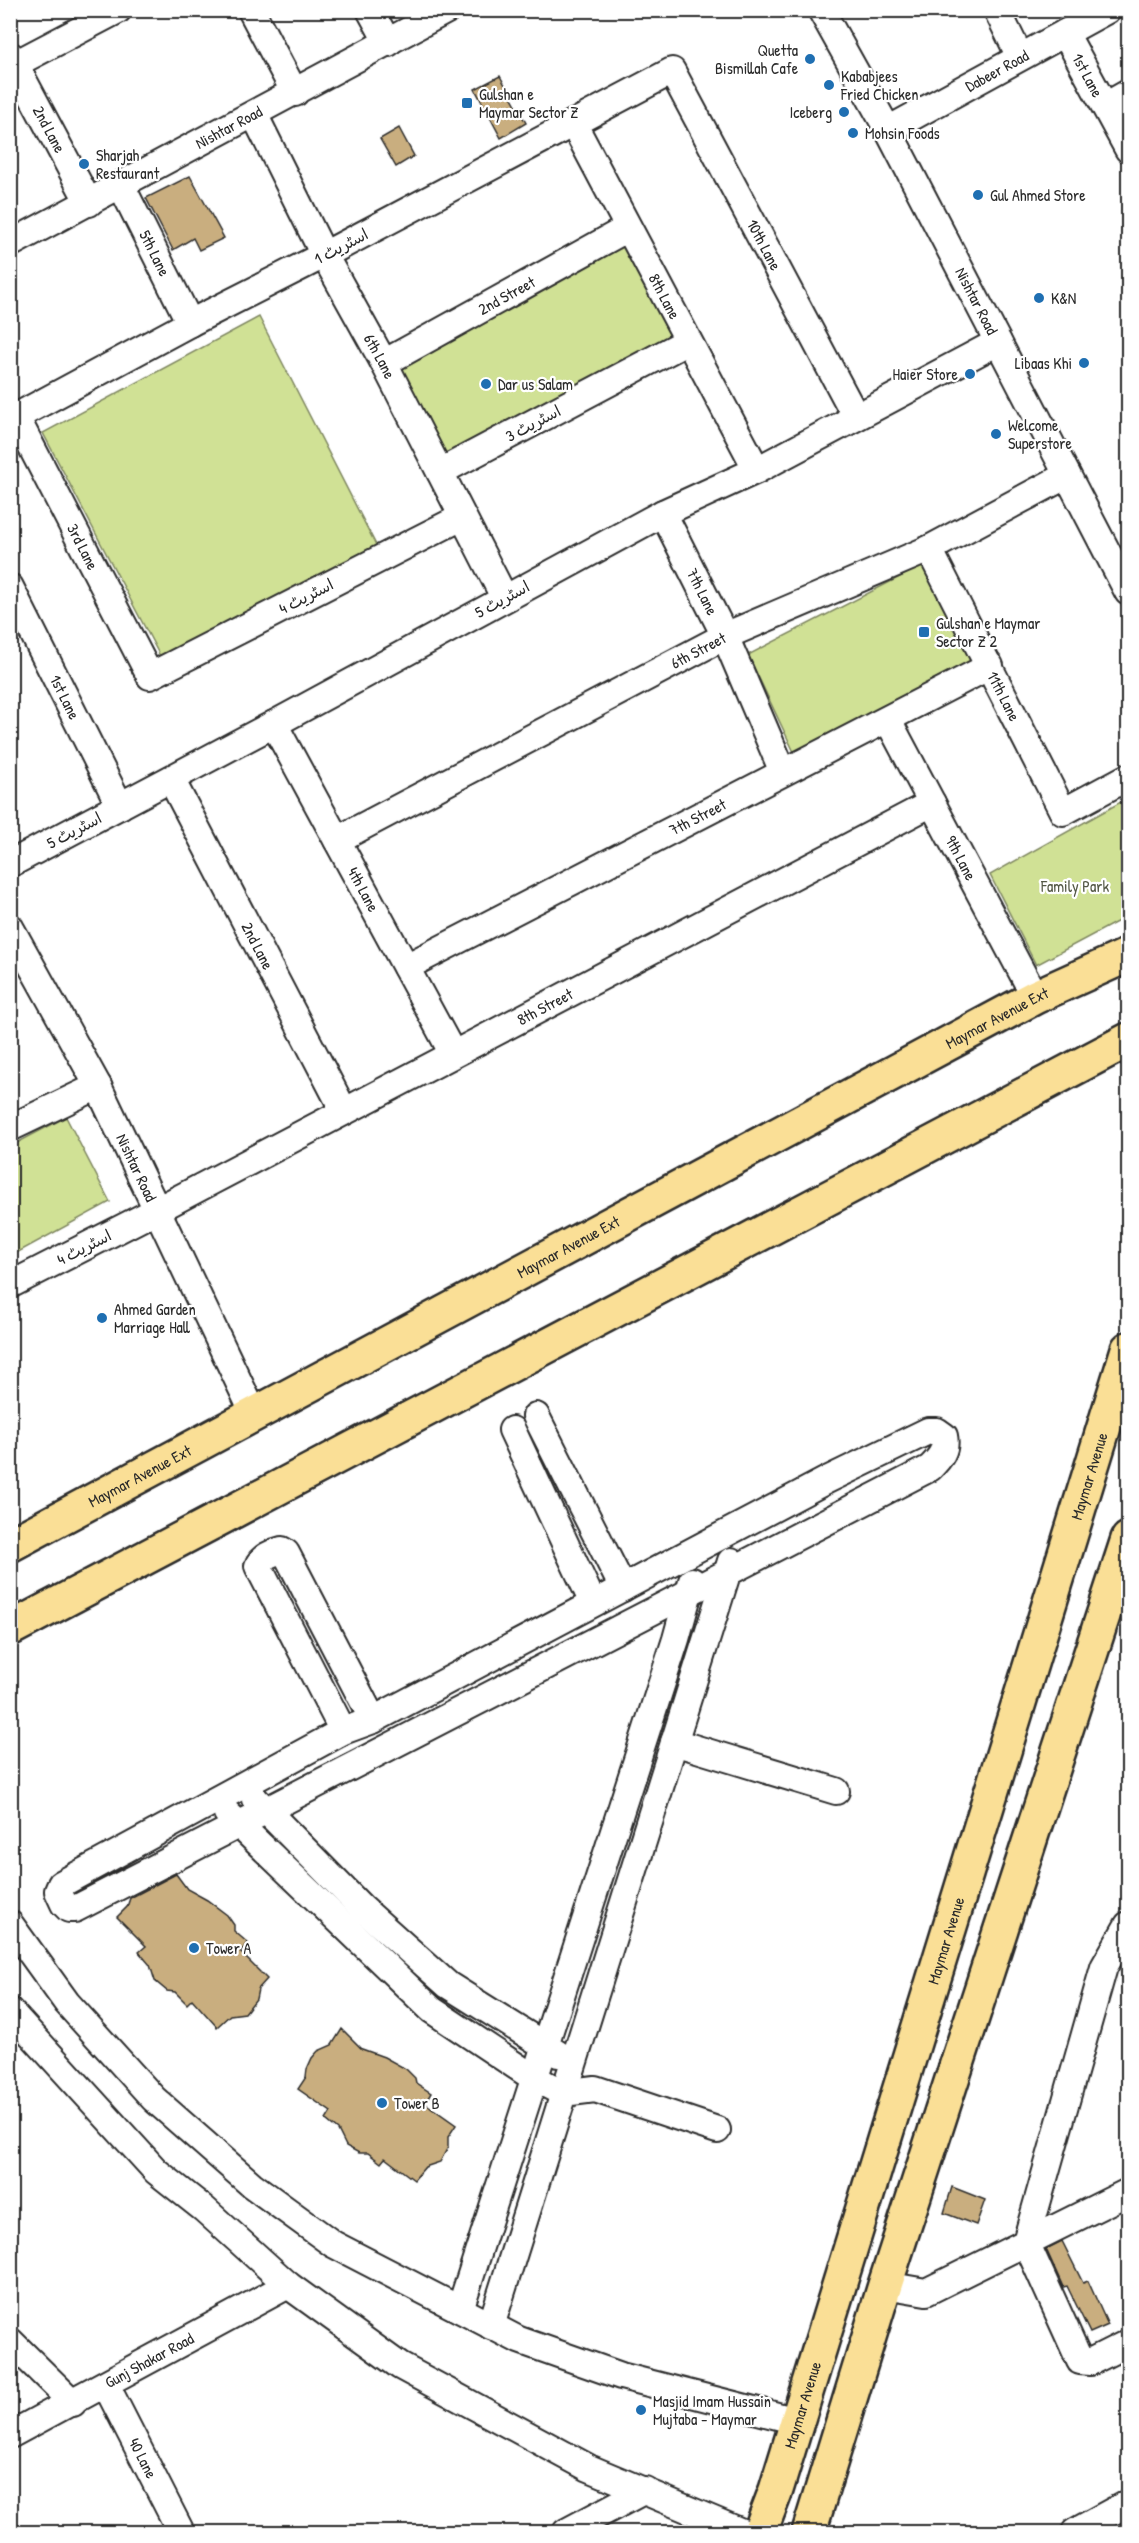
<svg xmlns="http://www.w3.org/2000/svg" width="1139" height="2543" font-family="'Patrick Hand','Playpen Sans Arabic',sans-serif">
<style>
.green{fill:#d0e195;stroke:#7e8660;stroke-width:1.5}
.building{fill:#c9ae7f;stroke:#2b2b2b;stroke-width:1.5}
.lines{fill:none;stroke-linecap:round;stroke-linejoin:round}
.minor-casing{stroke:#2b2b2b;stroke-width:30}
.major-casing{stroke:#2b2b2b;stroke-width:38}
.minor{stroke:#fff;stroke-width:26}
.major{stroke:#fadf96;stroke-width:33}
.poi-dot{fill:#1f6fb2;stroke:#fff;stroke-width:2}
.labels{text-anchor:middle;dominant-baseline:central;stroke-width:4.5;stroke-linejoin:round;paint-order:stroke}
.poi-label{font-size:16px;fill:#2b2b2b;stroke:#fff;text-anchor:start}
.street-label{font-size:16px;fill:#2b2b2b;stroke:#fff}
.park-label{font-size:16px;fill:#545846;stroke:#fff}
</style>
<rect width="100%" height="100%" fill="#fff"/>
<filter id="ink" filterUnits="userSpaceOnUse"><feTurbulence type="fractalNoise" baseFrequency=".0167" numOctaves="2"/><feDisplacementMap in="SourceGraphic" scale="12" xChannelSelector="R" yChannelSelector="G"/><feConvolveMatrix kernelMatrix="1 2 1 2 8 2 1 2 1" color-interpolation-filters="sRGB"/></filter>
<g filter="url(#ink)">
<!-- green -->
<g class="green">
<polygon points="623,243 672,334 444,461 394,364"/>
<polygon points="259,317 377,547 161,658 43,433"/>
<polygon points="925,564 971,662 794,752 748,655"/>
<polygon points="1128,798 1128,916 1036,965 990,875"/>
<polygon points="66,1117 110,1202 11,1256 11,1146"/>
</g>
<!-- building -->
<g class="building">
<polygon points="500,76 526,123 501,138 475,89"/>
<polygon points="399,128 414,156 396,167 380,139"/>
<polygon points="190,176 224,238 199,250 193,238 173,250 146,198"/>
<polygon points="176,1874 187,1889 207,1900 227,1915 234,1925 234,1931 248,1943 240,1952 267,1979 258,1989 256,1999 245,2013 230,2015 217,2027 192,1999 187,2004 175,1992 167,1991 155,1981 150,1965 139,1952 146,1946 117,1917 127,1907 130,1898"/>
<polygon points="342,2029 362,2049 384,2057 406,2069 415,2078 416,2083 431,2093 425,2103 456,2125 448,2137 448,2147 440,2162 425,2167 414,2180 385,2158 381,2163 368,2153 359,2153 346,2146 338,2130 326,2120 331,2112 298,2089 306,2077 307,2069 312,2058 318,2051 332,2045"/>
<polygon points="952,2187 985,2200 976,2225 944,2213"/>
<polygon points="1062,2241 1083,2283 1088,2281 1108,2325 1090,2333 1067,2286 1063,2287 1046,2249"/>
</g>
<g class="lines">
<!-- minor casing -->
<g class="minor-casing">
<g id="minor">
<polyline points="251,10 295,93"/>
<polyline points="370,10 388,43"/>
<path id="s1" d="M821,10l67,120 240,462"/>
<polyline points="997,10 1020,57"/>
<path id="s2" d="M1065,33l63,116"/>
<path id="s3" d="M10,55l79,148"/>
<polyline points="15,64 118,10"/>
<polyline points="1105,106 1128,93"/>
<path id="s4" d="M254,114l70,141 60,108 120,234"/>
<path id="s5" d="M573,123l184,347"/>
<path id="s6" d="M888,130l219,-120"/>
<path id="s7" d="M121,185l69,138"/>
<path id="s8" d="M10,244l437,-234"/>
<path id="s9" d="M384,363l244,-135"/>
<path id="s10" d="M16,417l134,259 312,-159"/>
<path id="s11" d="M10,420l180,-97 134,-68 348,-184 184,346"/>
<polyline points="440,472 688,341"/>
<path id="s12" d="M663,513l62,123 58,136"/>
<path id="s13" d="M929,549l134,263 65,-35"/>
<path id="s14" d="M10,587l110,219"/>
<path id="s15" d="M888,720l147,277"/>
<path id="s16" d="M274,724l179,330"/>
<path id="s17" d="M171,779l173,332"/>
<path id="s18" d="M337,840l388,-204 204,-87 138,-74"/>
<polyline points="10,864 274,724 663,513 757,470 998,342"/>
<path id="s19" d="M10,927l88,159 156,328"/>
<path id="s20" d="M406,967l584,-301"/>
<polyline points="10,1128 98,1086"/>
<path id="s21" d="M10,1285l147,-75 775,-407"/>
<polyline points="536,1416 623,1588"/>
<polyline points="512,1430 593,1603"/>
<path d="M928,1431h9l7,5c3,14 -4,22 -14,32l-855,441h-6l-5,-5 -6,-13 3,-7 282,-153 30,-11 454,-240z"/>
<path d="M343,1731l-85,-165c3,-9 15,-14 24,-16l4,3 87,167"/>
<polyline points="674,1742 836,1791"/>
<polyline points="255,1799 363,1909 448,1985 558,2054"/>
<polyline points="227,1813 432,2010 534,2078 563,2093 595,2089 717,2130"/>
<polyline points="10,1924 67,2003 154,2099 252,2185 333,2244 519,2340 621,2376 797,2421"/>
<polyline points="1128,1925 1104,1967 1026,2242 1080,2361 1090,2362 1128,2343"/>
<polyline points="10,2011 156,2171 204,2209 288,2285 400,2366 589,2468 742,2532"/>
<polyline points="885,2285 926,2292 1128,2192"/>
<polyline points="460,2309 676,1639 692,1581"/>
<polyline points="491,2326 731,1561"/>
<polyline points="10,2341 73,2403"/>
<path id="s22" d="M106,2385l75,147"/>
<path id="s23" d="M10,2435l278,-150"/>
<polyline points="566,2532 645,2490"/>
<polyline points="1075,2532 1128,2503"/>
</g>
</g>
<!-- major casing -->
<g class="major-casing">
<g id="major">
<path id="s24" d="M10,1545l1025,-548 93,-42"/>
<polyline points="10,1629 1128,1040"/>
<path id="s25" d="M760,2532l16,-42 352,-1141"/>
<polyline points="809,2532 885,2285 1128,1539"/>
</g>
</g>
<!-- minor -->
<use href="#minor" class="minor"/>
<!-- major -->
<use href="#major" class="major"/>
</g>
</g>
<!-- markers -->
<g class="poi-dot">
<circle cx="810" cy="59" r="6"/>
<circle cx="829" cy="85" r="6"/>
<rect x="461" y="97" width="12" height="12" rx="3"/>
<circle cx="844" cy="112" r="6"/>
<circle cx="853" cy="133" r="6"/>
<circle cx="84" cy="164" r="6"/>
<circle cx="978" cy="195" r="6"/>
<circle cx="1039" cy="298" r="6"/>
<circle cx="1084" cy="363" r="6"/>
<circle cx="970" cy="374" r="6"/>
<circle cx="486" cy="384" r="6"/>
<circle cx="996" cy="434" r="6"/>
<rect x="918" y="626" width="12" height="12" rx="3"/>
<circle cx="102" cy="1318" r="6"/>
<circle cx="194" cy="1948" r="6"/>
<circle cx="382" cy="2103" r="6"/>
<circle cx="641" cy="2410" r="6"/>
</g>
<g class="labels">
<!-- poi labels -->
<g class="poi-label">
<text x="798" y="50" text-anchor="end">Quetta<tspan x="798" dy="18">Bismillah Cafe</tspan></text>
<text x="841" y="76">Kababjees<tspan x="841" dy="18">Fried Chicken</tspan></text>
<text x="479" y="94">Gulshan e<tspan x="479" dy="18">Maymar Sector Z</tspan></text>
<text x="832" y="112" text-anchor="end">Iceberg</text>
<text x="865" y="133">Mohsin Foods</text>
<text x="96" y="155">Sharjah<tspan x="96" dy="18">Restaurant</tspan></text>
<text x="990" y="195">Gul Ahmed Store</text>
<text x="1051" y="298">K&amp;N</text>
<text x="1072" y="363" text-anchor="end">Libaas Khi</text>
<text x="958" y="374" text-anchor="end">Haier Store</text>
<text x="498" y="384">Dar us Salam</text>
<text x="1008" y="425">Welcome<tspan x="1008" dy="18">Superstore</tspan></text>
<text x="936" y="623">Gulshan e Maymar<tspan x="936" dy="18">Sector Z 2</tspan></text>
<text x="114" y="1309">Ahmed Garden<tspan x="114" dy="18">Marriage Hall</tspan></text>
<text x="206" y="1948">Tower A</text>
<text x="394" y="2103">Tower B</text>
<text x="653" y="2401">Masjid Imam Hussain<tspan x="653" dy="18">Mujtaba - Maymar</tspan></text>
</g>
<!-- street labels -->
<g class="street-label">
<text stroke="none"><textPath href="#s6" startOffset="124">Dabeer Road</textPath></text>
<text stroke="none"><textPath href="#s2" startOffset="48">1st Lane</textPath></text>
<text stroke="none"><textPath href="#s8" startOffset="248">Nishtar Road</textPath></text>
<text stroke="none"><textPath href="#s3" startOffset="84">2nd Lane</textPath></text>
<text stroke="none"><textPath href="#s11" startOffset="945">10th Lane</textPath></text>
<text transform="translate(341 246) rotate(-28)">اسٹریٹ 1</text>
<text stroke="none"><textPath href="#s7" startOffset="76">5th Lane</textPath></text>
<text stroke="none"><textPath href="#s9" startOffset="140">2nd Street</textPath></text>
<text stroke="none"><textPath href="#s5" startOffset="196">8th Lane</textPath></text>
<text stroke="none"><textPath href="#s1" startOffset="330">Nishtar Road</textPath></text>
<text stroke="none"><textPath href="#s4" startOffset="273">6th Lane</textPath></text>
<text transform="translate(533 423) rotate(-28)">اسٹریٹ 3</text>
<text stroke="none"><textPath href="#s10" startOffset="146">3rd Lane</textPath></text>
<text stroke="none"><textPath href="#s12" startOffset="88">7th Lane</textPath></text>
<text transform="translate(306 596) rotate(-27)">اسٹریٹ 4</text>
<text transform="translate(502 599) rotate(-29)">اسٹریٹ 5</text>
<text stroke="none"><textPath href="#s18" startOffset="408">6th Street</textPath></text>
<text stroke="none"><textPath href="#s14" startOffset="123">1st Lane</textPath></text>
<text stroke="none"><textPath href="#s13" startOffset="165">11th Lane</textPath></text>
<text stroke="none"><textPath href="#s20" startOffset="328">7th Street</textPath></text>
<text transform="translate(74 830) rotate(-28)">اسٹریٹ 5</text>
<text stroke="none"><textPath href="#s15" startOffset="156">9th Lane</textPath></text>
<text stroke="none"><textPath href="#s16" startOffset="188">4th Lane</textPath></text>
<text stroke="none"><textPath href="#s17" startOffset="188">2nd Lane</textPath></text>
<text stroke="none"><textPath href="#s21" startOffset="603">8th Street</textPath></text>
<text stroke="none"><textPath href="#s24" startOffset="1119">Maymar Avenue Ext</textPath></text>
<text stroke="none"><textPath href="#s19" startOffset="272">Nishtar Road</textPath></text>
<text stroke="none"><textPath href="#s24" startOffset="633">Maymar Avenue Ext</textPath></text>
<text transform="translate(84 1247) rotate(-27)">اسٹریٹ 4</text>
<text stroke="none"><textPath href="#s24" startOffset="147">Maymar Avenue Ext</textPath></text>
<text stroke="none"><textPath href="#s25" startOffset="1106">Maymar Avenue</textPath></text>
<text stroke="none"><textPath href="#s25" startOffset="620">Maymar Avenue</textPath></text>
<text stroke="none"><textPath href="#s23" startOffset="158">Gunj Shakar Road</textPath></text>
<text stroke="none"><textPath href="#s25" startOffset="134">Maymar Avenue</textPath></text>
<text stroke="none"><textPath href="#s22" startOffset="82">40 Lane</textPath></text>
</g>
<!-- park labels -->
<g class="park-label">
<text x="1075" y="886">Family Park</text>
</g>
</g>
<!-- margin -->
<rect width="1139" height="2543" fill="none" stroke="#fff" stroke-width="36"/>
<rect x="18" y="18" width="1103" height="2507" fill="none" stroke="#2b2b2b" stroke-width="2" filter="url(#ink)"/>
</svg>
